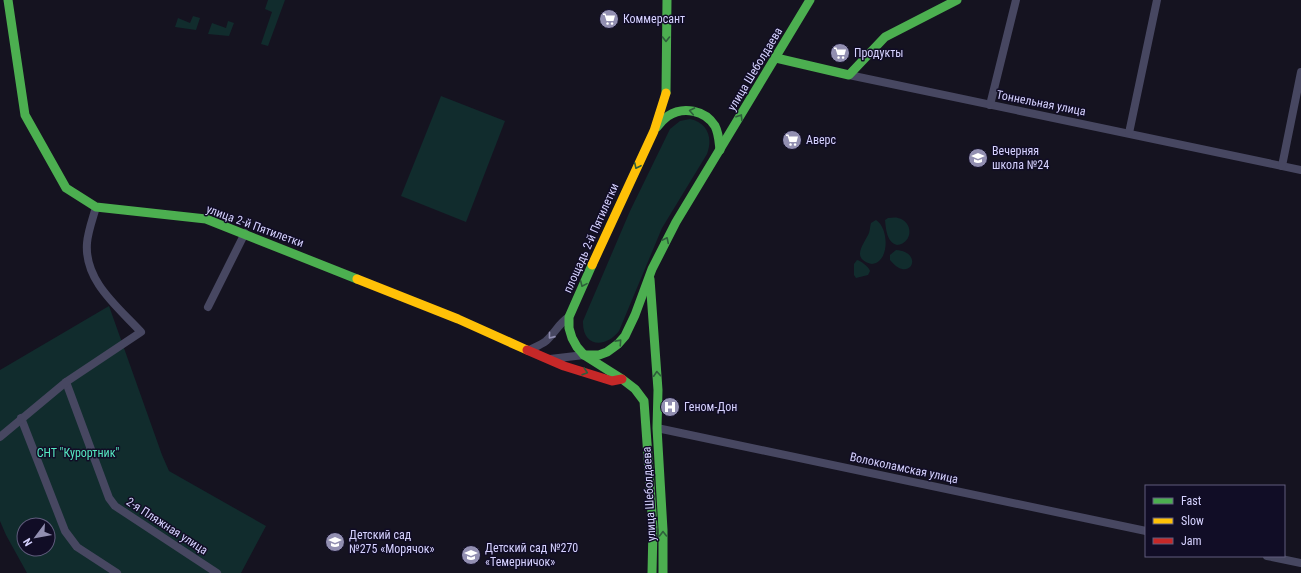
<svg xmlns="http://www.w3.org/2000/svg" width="1301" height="573" font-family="'Roboto Condensed',sans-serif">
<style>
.green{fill:#112c2d;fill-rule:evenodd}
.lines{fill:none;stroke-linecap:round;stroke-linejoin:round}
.street{stroke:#474761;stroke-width:8}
.fast{stroke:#4caf50;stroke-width:9}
.slow{stroke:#ffc107;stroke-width:9}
.jam{stroke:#c62828;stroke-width:9}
.oneway{stroke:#2e5e3b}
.oneway2{stroke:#8e8cb0}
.labels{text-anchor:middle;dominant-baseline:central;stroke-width:3;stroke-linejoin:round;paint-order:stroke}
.poi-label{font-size:12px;fill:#d6d2ff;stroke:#110d26;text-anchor:start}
.street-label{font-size:12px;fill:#d6d2ff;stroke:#110d26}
.park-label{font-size:12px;fill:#55e8c1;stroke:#110d26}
</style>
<rect width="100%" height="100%" fill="#151320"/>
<!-- green -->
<g class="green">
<polygon points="268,0 285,0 268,46 261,44 272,12 265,9"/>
<polygon points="193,16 200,18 196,30 175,27 178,18 190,23"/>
<polygon points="228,21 234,23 229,36 208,34 212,23 226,28"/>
<polygon points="441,96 505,121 466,222 401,196"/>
<path d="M690,119c18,4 23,19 17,35l-45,74 -43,103c-14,18 -37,16 -36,-10l47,-110 40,-82 10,-8z"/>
<path d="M888,218c3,0 7,-1 10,0 15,3 16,25 -1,27 -10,-3 -11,-15 -12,-25z"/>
<path d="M876,220c13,8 14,42 -4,44 -22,-5 -8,-20 -3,-31 1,-3 1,-7 2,-10z"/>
<path d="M896,250c29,2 14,35 -6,10v-5z"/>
<path d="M857,260c4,1 12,7 13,11l-2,4 -12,3 -2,-3v-11z"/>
<path d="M109,306l53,149 7,16 97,55 -25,47h-214l-21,-38 -6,-14v-151zM24,525h24v24h-24z"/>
</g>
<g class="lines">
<!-- street -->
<g class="street">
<polyline points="849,75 1301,170"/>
<polyline points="990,105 1016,0"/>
<polyline points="1129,133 1157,0"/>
<polyline points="1282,166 1301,72"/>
<polyline points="208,307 245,233"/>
<path d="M529,350c6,-3 12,-5 17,-9 9,-8 13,-18 23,-24"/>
<polyline points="550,359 584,355"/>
<polyline points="66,382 109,498 115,506 217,573"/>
<polyline points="21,418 65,531 77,547 117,573"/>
<polyline points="657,428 1146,531"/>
<path d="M0,437l66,-55 75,-50c-23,-25 -57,-51 -54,-89 1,-12 6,-25 9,-36"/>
<polyline points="1267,556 1301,563"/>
</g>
<!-- fast -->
<g class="fast">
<polyline points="8,0 25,115 66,188 96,207 206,219 357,279"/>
<polyline points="776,58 849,75 885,37 957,0"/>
<polyline points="666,93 667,0"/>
<path d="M657,127c3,-4 7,-8 11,-11 15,-10 37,-6 47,10 4,8 4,16 5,24"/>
<polyline points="592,265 569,317 569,328 572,338 577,347 584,355 622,379 635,389 644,401 653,527 652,573"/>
<polyline points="650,279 658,390 657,428 663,530 663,573"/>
<polyline points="584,355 599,355 607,352 618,344 625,336 635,315 652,269 676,222 810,0"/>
</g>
<!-- slow -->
<g class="slow">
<polyline points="592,265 654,131 666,93"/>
<polyline points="357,279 458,319 527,350"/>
</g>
<!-- jam -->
<polyline class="jam" points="527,350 564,366 612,381 622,379"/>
</g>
<!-- one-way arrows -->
<defs><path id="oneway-chevron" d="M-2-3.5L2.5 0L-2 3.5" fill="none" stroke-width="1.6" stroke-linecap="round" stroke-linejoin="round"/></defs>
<g class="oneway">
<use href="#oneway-chevron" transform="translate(666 39) rotate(91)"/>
<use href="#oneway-chevron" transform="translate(692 111) rotate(-169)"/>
<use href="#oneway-chevron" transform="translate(740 117) rotate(-58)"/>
<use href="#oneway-chevron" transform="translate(637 166) rotate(115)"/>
<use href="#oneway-chevron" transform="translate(666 240) rotate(-64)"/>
<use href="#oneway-chevron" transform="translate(583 284) rotate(114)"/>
<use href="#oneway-chevron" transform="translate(619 342) rotate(-48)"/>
<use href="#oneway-chevron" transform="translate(585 372) rotate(18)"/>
<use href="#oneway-chevron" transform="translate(657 374) rotate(-94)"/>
<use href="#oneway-chevron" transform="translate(663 534) rotate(-91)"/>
</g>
<use class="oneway2" href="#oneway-chevron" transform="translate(551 336) rotate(129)"/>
<!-- icons -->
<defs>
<g id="supermarket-disc" transform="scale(1)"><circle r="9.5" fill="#928fb1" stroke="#110d26"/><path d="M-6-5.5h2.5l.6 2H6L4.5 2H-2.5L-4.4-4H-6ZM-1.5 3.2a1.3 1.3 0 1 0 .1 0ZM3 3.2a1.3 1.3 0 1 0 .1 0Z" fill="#fff"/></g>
<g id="school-disc" transform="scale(1)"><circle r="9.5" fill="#928fb1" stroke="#110d26"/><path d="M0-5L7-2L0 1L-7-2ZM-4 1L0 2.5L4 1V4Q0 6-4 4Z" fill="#fff"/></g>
<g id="hospital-disc" transform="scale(1)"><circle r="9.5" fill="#928fb1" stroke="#110d26"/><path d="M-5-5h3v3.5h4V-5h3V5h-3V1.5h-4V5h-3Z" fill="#fff"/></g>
</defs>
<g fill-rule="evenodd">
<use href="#supermarket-disc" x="609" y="19"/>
<use href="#supermarket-disc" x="840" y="53"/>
<use href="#supermarket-disc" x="792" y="140"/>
<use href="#school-disc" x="978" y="158"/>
<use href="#hospital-disc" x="670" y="407"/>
<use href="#school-disc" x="335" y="542"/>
<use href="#school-disc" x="471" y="555"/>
</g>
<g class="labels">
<!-- poi labels -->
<g class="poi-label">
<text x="623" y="19">Коммерсант</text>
<text x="854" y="53">Продукты</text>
<text x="806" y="140">Аверс</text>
<text x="992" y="151">Вечерняя<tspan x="992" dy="14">школа №24</tspan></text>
<text x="684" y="407">Геном-Дон</text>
<text x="349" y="535">Детский сад<tspan x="349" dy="14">№275 «Морячок»</tspan></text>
<text x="485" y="548">Детский сад №270<tspan x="485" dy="14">«Темерничок»</tspan></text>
</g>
<!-- street labels -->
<g class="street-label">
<text transform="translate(755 69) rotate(-59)">улица Шеболдаева</text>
<text transform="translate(1041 103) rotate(11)">Тоннельная улица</text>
<text transform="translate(255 226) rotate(20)">улица 2-й Пятилетки</text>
<text transform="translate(591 238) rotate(-66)">площадь 2-й Пятилетки</text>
<text transform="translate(904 468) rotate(12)">Волоколамская улица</text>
<text transform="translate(649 494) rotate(-93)">улица Шеболдаева</text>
<text transform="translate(167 526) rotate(33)">2-я Пляжная улица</text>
</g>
<!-- park labels -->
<g class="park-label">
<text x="78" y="453">СНТ "Курортник"</text>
</g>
</g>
<!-- legend -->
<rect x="1145" y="485" width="140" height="72" fill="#110d26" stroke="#605c7d"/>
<rect x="1153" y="498" width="20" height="6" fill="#4caf50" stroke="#605c7d"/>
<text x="1181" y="505" font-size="12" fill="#d6d2ff">Fast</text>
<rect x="1153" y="518" width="20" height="6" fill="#ffc107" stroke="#605c7d"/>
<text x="1181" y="525" font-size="12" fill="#d6d2ff">Slow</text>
<rect x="1153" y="538" width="20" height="6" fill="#c62828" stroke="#605c7d"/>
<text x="1181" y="545" font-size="12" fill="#d6d2ff">Jam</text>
<!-- north arrow -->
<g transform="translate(36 537) rotate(238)"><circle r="19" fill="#110d26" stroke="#605c7d"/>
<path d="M0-3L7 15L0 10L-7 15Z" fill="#928fb1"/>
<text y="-6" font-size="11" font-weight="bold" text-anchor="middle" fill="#d6d2ff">N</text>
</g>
</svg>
